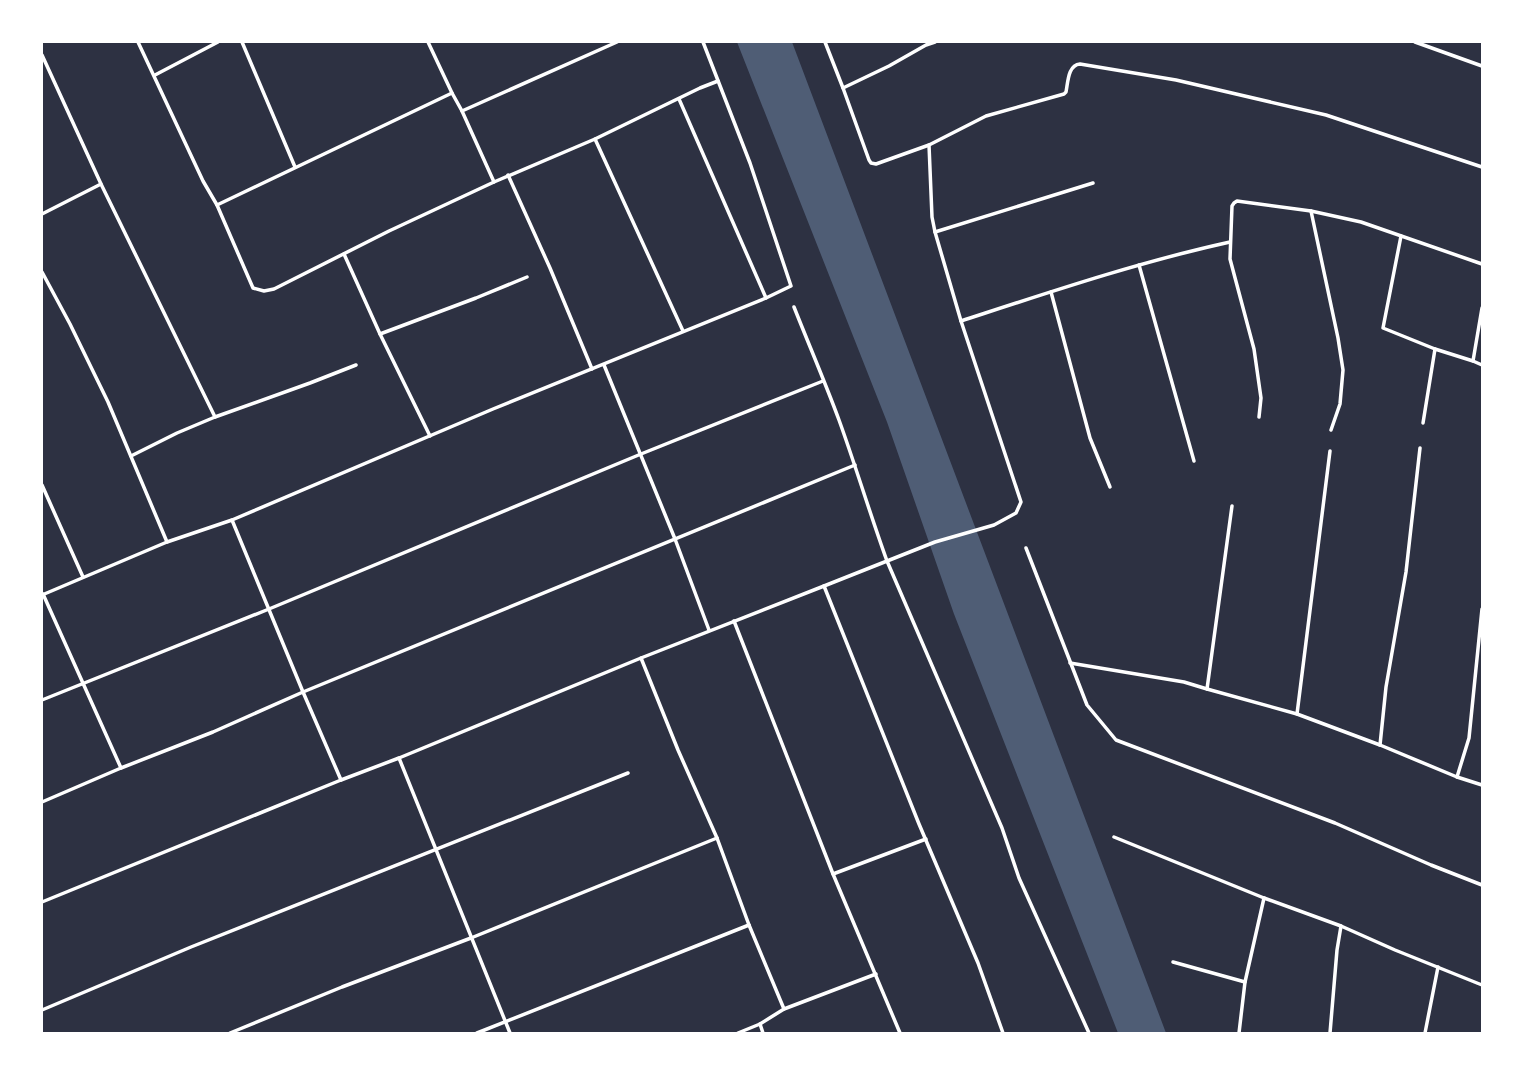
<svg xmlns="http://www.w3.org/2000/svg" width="1524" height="1075" font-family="Cabin,sans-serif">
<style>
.water{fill:#4f5d75}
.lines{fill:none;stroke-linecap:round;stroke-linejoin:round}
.minor{stroke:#fff;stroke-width:3.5}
</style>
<rect width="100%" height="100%" fill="#2d3142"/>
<!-- water -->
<polygon class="water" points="737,42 792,42 1166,1033 1118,1033 954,614 887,422"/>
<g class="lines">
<!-- minor -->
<g class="minor">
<polyline points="138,42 203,181 217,205 253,288 264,291 274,289 389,231 494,182 595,139 700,88 718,81"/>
<polyline points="242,42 295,167"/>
<polyline points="428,42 452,93 462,111 494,182"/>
<path d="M825,42l18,46 26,72 2,3 5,1 53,-19 57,-29 78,-22 2,-2c2,-10 2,-27 14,-28l96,16 150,35 156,52"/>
<polyline points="1415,42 1482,66"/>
<polyline points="42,55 101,184 215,417"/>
<polyline points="155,75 218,42"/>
<polyline points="843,88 889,66 926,45 935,42"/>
<polyline points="679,99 766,298"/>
<polyline points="462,111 617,42"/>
<polyline points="595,139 683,331"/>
<polyline points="508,175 550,268 592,369"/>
<polyline points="217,205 452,93"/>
<polyline points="1311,211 1338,338 1343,370 1340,404 1331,430"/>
<polyline points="42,214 101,184"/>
<polyline points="935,232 1093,183"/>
<polyline points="1401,236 1383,328 1435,349"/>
<polyline points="344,254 380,334 430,436"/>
<polyline points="1139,265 1194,461"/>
<polyline points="42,272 70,324 108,402 167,542"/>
<polyline points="1051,292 1090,438 1110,487"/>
<path d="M794,307c15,38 31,75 45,113 17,47 31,94 48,141l115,267 17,50 70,155"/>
<path d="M961,321c89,-29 178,-59 269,-79"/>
<polyline points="380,334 476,298 527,277"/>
<polyline points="1473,361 1482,365"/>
<polyline points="604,365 675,539 709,630"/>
<polyline points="1259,417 1261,398 1254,349 1230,259 1232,206 1234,203 1237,201 1311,211 1361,222 1482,264"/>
<polyline points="1423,423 1435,349 1473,361 1482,308"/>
<polyline points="131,456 177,433 215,417 310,383 356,365"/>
<polyline points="42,485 83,577"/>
<polyline points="1232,506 1207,689 1297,714 1380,745 1457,777 1482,785"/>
<polyline points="232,520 303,692 341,780"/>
<polyline points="1026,548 1087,705 1116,740 1335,823 1431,865 1482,885"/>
<polyline points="824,586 919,824 978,963 1003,1033"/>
<polyline points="43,594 121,768"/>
<polyline points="42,595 167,542 232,520 493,409 766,298 791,286 750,163 703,42"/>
<polyline points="734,621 833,874 900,1033"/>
<polyline points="641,658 678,750 717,838 749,925 784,1009"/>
<polyline points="1070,663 1184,682 1207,689"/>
<polyline points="42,700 269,609 641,454 823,381"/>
<polyline points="1297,714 1330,451"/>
<polyline points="1380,745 1386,687 1406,572 1420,448"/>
<polyline points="399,758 510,1033"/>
<polyline points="1457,777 1469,738 1482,609"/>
<polyline points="42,802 121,768 213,732 303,692 855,465"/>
<polyline points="1114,837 1264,898 1341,926 1395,950 1482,985"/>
<polyline points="833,874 926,839"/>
<polyline points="42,902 341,780 399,758 641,658 824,586 935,542 994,525 1016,513 1021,502 961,321 935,232 932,217 929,145"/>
<polyline points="1173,962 1245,982"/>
<polyline points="42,1010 191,947 628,773"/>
<polyline points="760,1024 763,1033"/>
<polyline points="230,1033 342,987 471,938 717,838"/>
<polyline points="477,1033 749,925"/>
<polyline points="738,1033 760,1024 784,1009 876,974"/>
<polyline points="1239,1033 1245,982 1264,898"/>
<polyline points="1330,1033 1337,950 1341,926"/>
<polyline points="1425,1033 1438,967"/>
</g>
</g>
<!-- border -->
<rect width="1524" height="1075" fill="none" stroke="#ffffff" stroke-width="86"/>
</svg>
